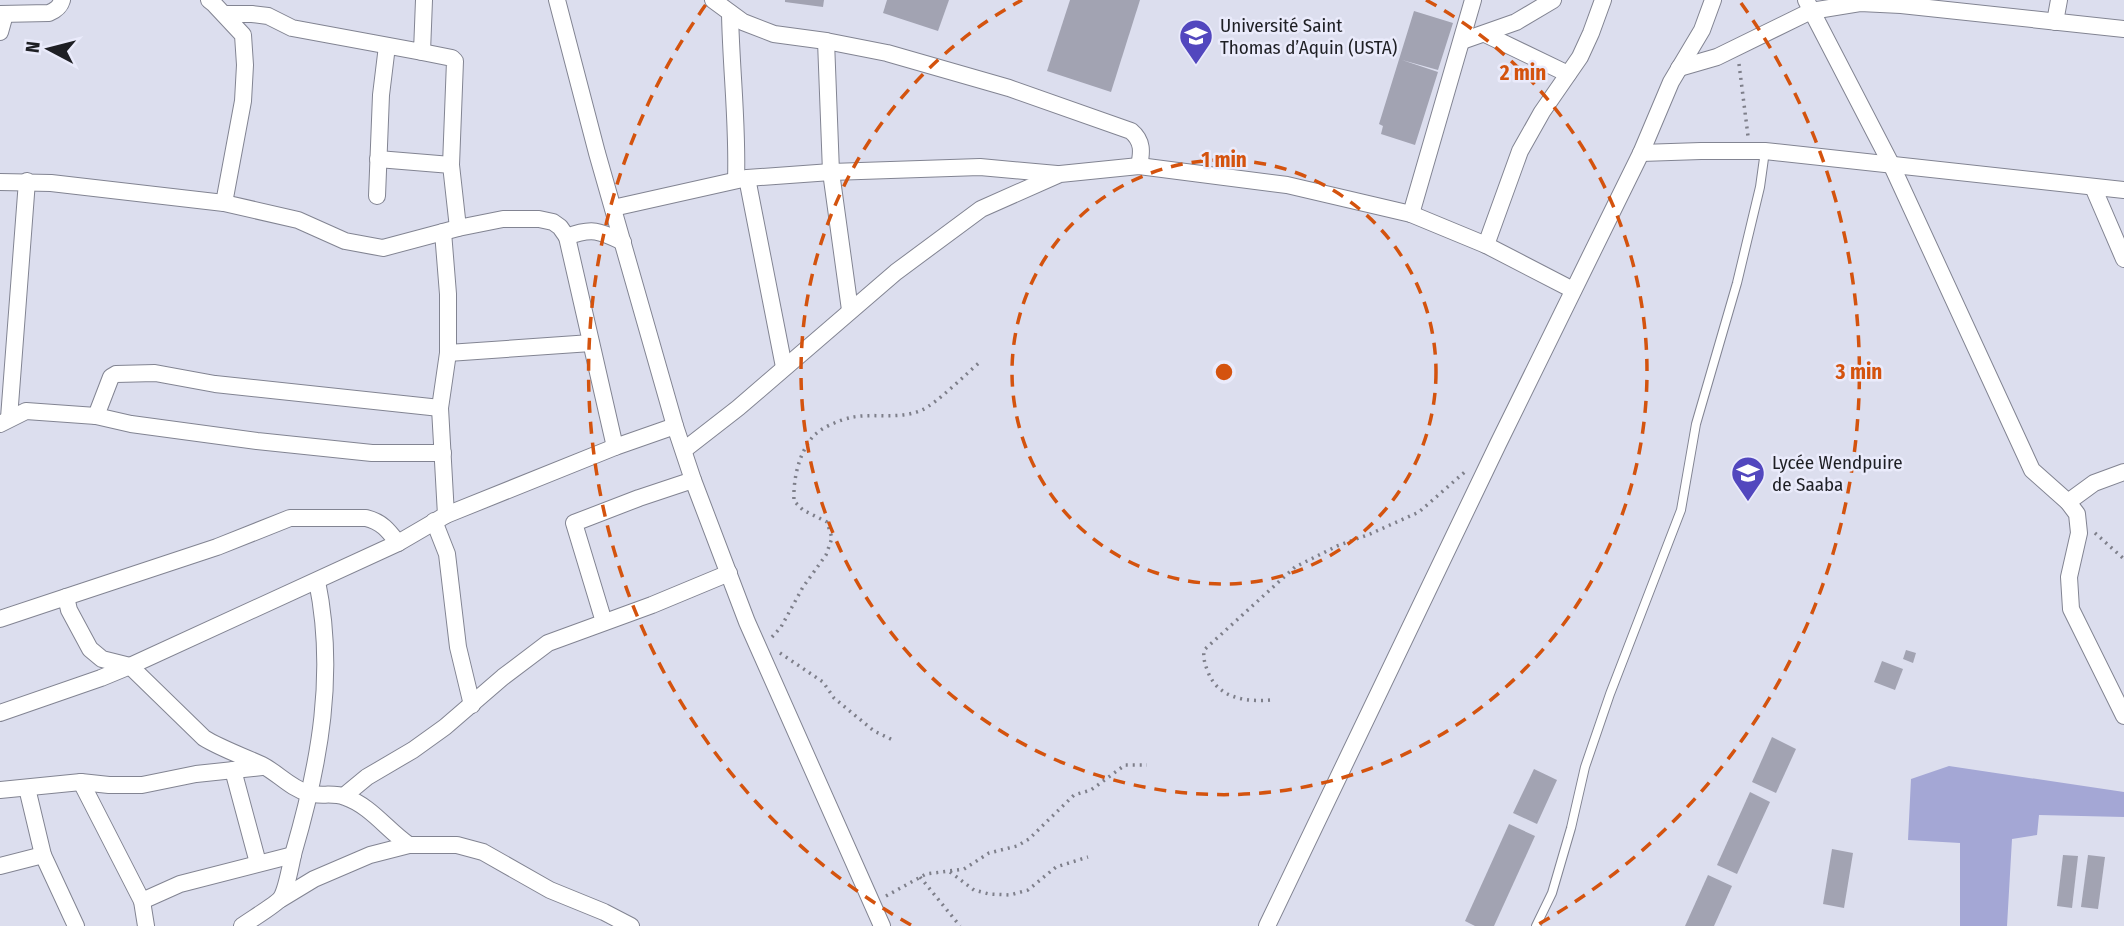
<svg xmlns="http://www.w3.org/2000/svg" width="2124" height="926" font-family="'Fira Sans Condensed',sans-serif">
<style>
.forest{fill:#a4a7d5}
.building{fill:#a2a3b2}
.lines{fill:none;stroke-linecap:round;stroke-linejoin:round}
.service-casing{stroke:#828492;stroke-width:10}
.minor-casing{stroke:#828492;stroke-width:18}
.path{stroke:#7e7f8a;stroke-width:3.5;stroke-dasharray:2 5;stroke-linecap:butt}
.service{stroke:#fff;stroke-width:8}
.minor{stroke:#fff;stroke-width:16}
.ring{fill:none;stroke:#d4530e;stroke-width:3.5;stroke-dasharray:12 9}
.labels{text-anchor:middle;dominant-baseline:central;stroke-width:5;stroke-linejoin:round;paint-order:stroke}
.poi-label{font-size:19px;fill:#1e1f24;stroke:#eaebfb;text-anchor:start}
.centre{fill:#d4530e;stroke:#eaebfb;stroke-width:3.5}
.ring-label{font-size:21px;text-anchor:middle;font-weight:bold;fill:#d4530e;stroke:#eaebfb;stroke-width:5;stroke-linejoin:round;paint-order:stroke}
</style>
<rect width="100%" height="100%" fill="#dcdeee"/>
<!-- forest -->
<polygon class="forest" points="1949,766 2124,792 2124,817 2039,815 2037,835 2012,839 2007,926 1960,926 1960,843 1908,840 1911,779"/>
<!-- building -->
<g class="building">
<polygon points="785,0 824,0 823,7 785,2"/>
<polygon points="887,0 949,0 938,31 883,13"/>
<polygon points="1070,0 1140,0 1111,92 1047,71"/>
<polygon points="1414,11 1453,23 1438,70 1402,60 1438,72 1415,145 1381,134 1383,126 1379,124"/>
<polygon points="1906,650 1916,653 1913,663 1903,659"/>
<polygon points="1882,661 1903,669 1895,690 1874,682"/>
<polygon points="1772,737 1796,749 1776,793 1752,782"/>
<polygon points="1534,769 1557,780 1537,824 1513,813"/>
<polygon points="1750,792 1770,802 1737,874 1717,865"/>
<polygon points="1509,824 1535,836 1494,926 1475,926 1465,921"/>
<polygon points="1832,849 1853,853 1844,908 1823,904"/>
<polygon points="2063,855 2078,856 2072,908 2057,906"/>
<polygon points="2088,855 2105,857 2098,909 2081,907"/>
<polygon points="1708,875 1732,886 1714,926 1685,926"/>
</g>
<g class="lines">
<!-- service casing -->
<g class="service-casing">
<polyline id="service" points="1536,926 1552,893 1571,828 1585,767 1610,694 1681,510 1696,424 1737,283 1760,187 1765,151"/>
</g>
<!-- minor casing -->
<g class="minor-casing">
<g id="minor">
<polyline points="209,0 214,4 243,35 245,65 243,101 224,203"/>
<polyline points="557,0 597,153 675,426 693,480 747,622 882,926"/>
<path d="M713,0l30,22 31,12 52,7 61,12 122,35 122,43c12,10 11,21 8,35"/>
<polyline points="1806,0 1891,164 2032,470 2068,502 2077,514 2079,533 2069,577 2071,609 2124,716"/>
<path d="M730,13c1,56 8,112 6,167"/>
<path d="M0,14l49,-1c7,-3 11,-6 13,-13"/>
<polyline points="224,14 252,14 268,16 292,28 422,52 424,0"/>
<polyline points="2055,22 2059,0"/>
<polyline points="0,32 5,14"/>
<polyline points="1485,34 1568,74"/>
<polyline points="826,41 831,172 850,310"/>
<polyline points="1462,41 1516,22 1553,0"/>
<polyline points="422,52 452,58 455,61 451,165"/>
<polyline points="1679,68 1717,57 1811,11 1860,3 1901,5 2124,29"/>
<polyline points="1641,153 1701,151 1765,151 2124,190"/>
<polyline points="378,159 451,165 458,228"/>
<polyline points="747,178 784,367"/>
<path d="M0,182l51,1 173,20 74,17 47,21 38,7 75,-20 45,-9h36l14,3 7,5 7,10c25,-10 33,-6 56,5"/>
<polyline points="2093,187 2124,259"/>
<polyline points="377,196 381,95 387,46"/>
<polyline points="613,208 747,178 831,172 980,167 1057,174"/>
<polyline points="1411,214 1473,0"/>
<polyline points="443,232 448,294 448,353 440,408 446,515"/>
<polyline points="567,237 615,447"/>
<polyline points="1486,245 1520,151 1542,112 1580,57 1591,33 1603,0"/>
<polyline points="448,353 591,343"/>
<polyline points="96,416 111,377 116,374 155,373 215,384 440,408"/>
<polyline points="9,418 27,181"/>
<polyline points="0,424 26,411 96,416 131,424 257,441 372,453 443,453"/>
<polyline points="684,450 738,408 896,272 981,209 1060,174 1139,166 1287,185 1411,214 1486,245 1573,290"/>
<polyline points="2068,502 2094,483 2124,472"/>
<polyline points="434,521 447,554 458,647 472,705"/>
<path d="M66,597l151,-50 73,-29h76c16,4 22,12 32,25"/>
<path d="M0,619l66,-22 3,13 21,39 12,10 28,7 74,72c18,11 39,18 58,27 16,8 28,23 46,28 11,4 26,-1 37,4 26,9 42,33 64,48"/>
<polyline points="604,622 574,523 639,498 693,480"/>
<polyline points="0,713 101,678 130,666 398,543 446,515 615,447 675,426"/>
<polyline points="233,770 258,863"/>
<polyline points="81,782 142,901 146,926"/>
<polyline points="27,788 43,855 76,926"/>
<polyline points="0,790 81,782 109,785 142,785 196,774 262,767"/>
<polyline points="344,796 367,777 413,750 445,727 503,677 548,643 652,605 729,573"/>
<polyline points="0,866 43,855"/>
<polyline points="281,899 314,879 370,855 409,845 457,845 483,852 550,890 604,912 631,926"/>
<polyline points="142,901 180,884 293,855"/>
<path d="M242,926c8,-6 35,-22 39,-28 6,-9 10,-36 13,-47 26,-89 42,-178 23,-270"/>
<polyline points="1267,926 1498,444 1641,153 1671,82 1702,30 1713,0"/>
</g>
</g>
<!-- path -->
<g class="path">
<polyline points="1739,64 1748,136"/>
<polyline points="2095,533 2124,559"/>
<path d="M772,637l9,-10 22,-40 23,-32 6,-17 -5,-16 -24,-12 -9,-9c-1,-20 4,-45 17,-62 8,-11 28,-19 42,-22 23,-4 46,3 69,-7 15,-7 44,-36 58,-48"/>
<polyline points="780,653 823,682 834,698 874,731 895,741"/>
<path d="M1270,700c-25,2 -52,-2 -62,-28 -3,-8 -5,-13 -4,-22l91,-83 42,-21 33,-12 49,-22 48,-42"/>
<polyline points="950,872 974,890 989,894 1010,895 1028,890 1056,867 1088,857"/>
<polyline points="920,877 960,926"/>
<polyline points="886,896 926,874 964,869 989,853 1017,846 1029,839 1074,795 1091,790 1125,765 1147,765"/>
</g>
<!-- service -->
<use href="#service" class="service"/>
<!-- minor -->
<use href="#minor" class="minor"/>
</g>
<!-- distance rings -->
<g class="ring">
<circle cx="1224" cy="372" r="212"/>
<path d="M1426 0A423 423 0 1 1 1022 0"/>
<path d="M911 925A635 635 0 0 1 707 3M1741 3A635 635 0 0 1 1537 925"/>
</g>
<!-- icons -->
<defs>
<g id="university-pin" transform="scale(1.75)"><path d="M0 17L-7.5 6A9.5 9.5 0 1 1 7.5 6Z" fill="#5247be" stroke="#eaebfb"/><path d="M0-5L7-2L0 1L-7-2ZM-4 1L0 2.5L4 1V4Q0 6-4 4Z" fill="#fff"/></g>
<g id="school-pin" transform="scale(1.75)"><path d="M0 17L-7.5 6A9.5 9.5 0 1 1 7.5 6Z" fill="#5247be" stroke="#eaebfb"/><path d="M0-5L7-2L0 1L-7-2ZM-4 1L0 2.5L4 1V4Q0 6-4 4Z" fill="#fff"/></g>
</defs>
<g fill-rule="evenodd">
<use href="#university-pin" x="1196" y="36"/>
<use href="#school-pin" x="1748" y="473"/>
</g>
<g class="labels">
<!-- poi labels -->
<g class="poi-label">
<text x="1220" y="25">Université Saint<tspan x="1220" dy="22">Thomas d’Aquin (USTA)</tspan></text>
<text x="1772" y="462">Lycée Wendpuire<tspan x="1772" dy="22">de Saaba</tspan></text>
</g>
</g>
<circle cx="1224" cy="372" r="10" class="centre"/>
<g class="ring-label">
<text x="1523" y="80">2 min</text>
<text x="1224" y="167">1 min</text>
<text x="1859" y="379">3 min</text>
</g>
<!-- north arrow -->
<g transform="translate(49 49) rotate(277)" stroke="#eaebfb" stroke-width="5" paint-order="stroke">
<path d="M0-5L12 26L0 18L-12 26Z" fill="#1e1f24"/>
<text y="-10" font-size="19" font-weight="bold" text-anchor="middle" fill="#1e1f24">N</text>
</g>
</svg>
